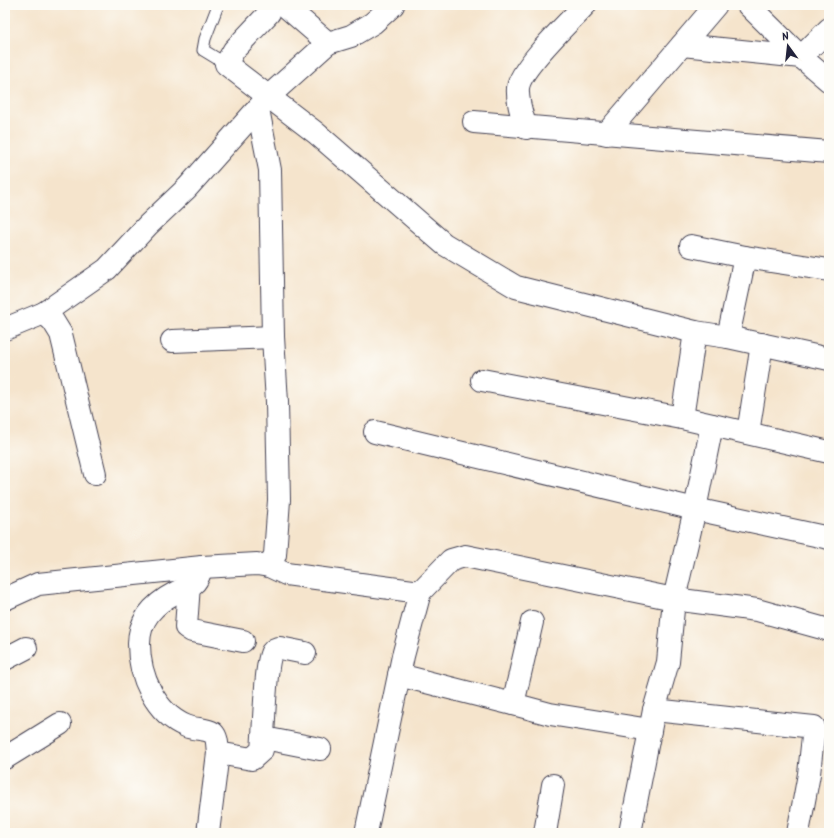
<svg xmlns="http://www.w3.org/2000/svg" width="834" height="838" font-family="Kalam,sans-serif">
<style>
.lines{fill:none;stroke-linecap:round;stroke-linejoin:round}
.lane-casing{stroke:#423f51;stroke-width:13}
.street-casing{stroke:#423f51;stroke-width:24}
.lane{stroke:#fff;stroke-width:11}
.street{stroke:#fff;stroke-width:22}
</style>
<rect width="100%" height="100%" fill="#fdfcf7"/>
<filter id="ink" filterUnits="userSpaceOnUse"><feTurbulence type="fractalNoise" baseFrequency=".025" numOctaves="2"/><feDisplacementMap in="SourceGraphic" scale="8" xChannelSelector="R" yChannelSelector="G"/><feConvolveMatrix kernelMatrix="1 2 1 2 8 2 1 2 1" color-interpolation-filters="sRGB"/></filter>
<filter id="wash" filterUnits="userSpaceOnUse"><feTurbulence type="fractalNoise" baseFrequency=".012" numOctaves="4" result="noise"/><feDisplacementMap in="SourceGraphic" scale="16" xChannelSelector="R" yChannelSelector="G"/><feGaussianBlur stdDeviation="0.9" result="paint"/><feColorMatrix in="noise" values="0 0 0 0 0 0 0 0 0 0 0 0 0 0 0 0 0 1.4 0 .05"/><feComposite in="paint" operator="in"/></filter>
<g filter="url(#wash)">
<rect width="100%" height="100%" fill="#f5e4cc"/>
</g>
<g filter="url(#ink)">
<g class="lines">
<!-- lane casing -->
<g class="lane-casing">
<polyline id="lane" points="218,5 205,39 203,50 226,64"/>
</g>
<!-- street casing -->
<g class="street-casing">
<g id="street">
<polyline points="284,5 328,43"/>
<polyline points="748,5 801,57 829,81"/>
<polyline points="269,13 234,50 226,64 316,133 444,244 516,287 695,332 728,337 829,359"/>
<polyline points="682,45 801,57 829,29"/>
<polyline points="474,122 829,152"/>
<path d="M526,128c-4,-13 -9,-26 -8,-40 2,-20 51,-66 67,-83"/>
<polyline points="606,134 716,5"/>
<polyline points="691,246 745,257"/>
<polyline points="44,313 53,321 61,334 95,474"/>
<polyline points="5,329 44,313 107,269 148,225 187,188 269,96 328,43 351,36 373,23 393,5"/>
<polyline points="728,337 745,257 829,270"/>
<polyline points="172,341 273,337"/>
<polyline points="482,380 682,418 829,452"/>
<polyline points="682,418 695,332"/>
<polyline points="375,432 695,509 829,538"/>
<polyline points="748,433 762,344"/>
<polyline points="269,566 286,574 420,592"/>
<path d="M202,567c-2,5 -4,13 -8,16 -5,4 -13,7 -19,10 -21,11 -36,26 -36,51 0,32 16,69 47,82 9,4 19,2 27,7 5,5 4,14 5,20l34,6 10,-9c2,-18 3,-87 10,-98 2,-3 4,-4 8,-4l25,5"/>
<polyline points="189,585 186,627 192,631 243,641"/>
<polyline points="5,599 38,584 202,567 257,564 269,566 275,555 279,500 277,402 273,337 270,170 258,109"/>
<polyline points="5,659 26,648"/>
<polyline points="399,675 513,704 532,622"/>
<polyline points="513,704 550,714 650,730"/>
<polyline points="654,710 814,727 809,774 798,833"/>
<polyline points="264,738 320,749"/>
<polyline points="5,758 60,724"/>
<polyline points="208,833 218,753"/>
<polyline points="366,833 403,656 420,592 451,560 465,556 674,599 695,509 712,425"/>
<polyline points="545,833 553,785"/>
<polyline points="630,833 654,710 668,662 674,599 757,610 829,630"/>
</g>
</g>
<!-- lane -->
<use href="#lane" class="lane"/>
<!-- street -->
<use href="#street" class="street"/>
</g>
</g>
<!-- margin -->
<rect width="834" height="838" fill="none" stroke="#fdfcf7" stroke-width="20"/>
<!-- north arrow -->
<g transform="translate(788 46) rotate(345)" stroke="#fdfcf7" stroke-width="3" paint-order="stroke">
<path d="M0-3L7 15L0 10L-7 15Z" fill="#22223b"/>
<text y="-6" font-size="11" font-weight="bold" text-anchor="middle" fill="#22223b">N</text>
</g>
</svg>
